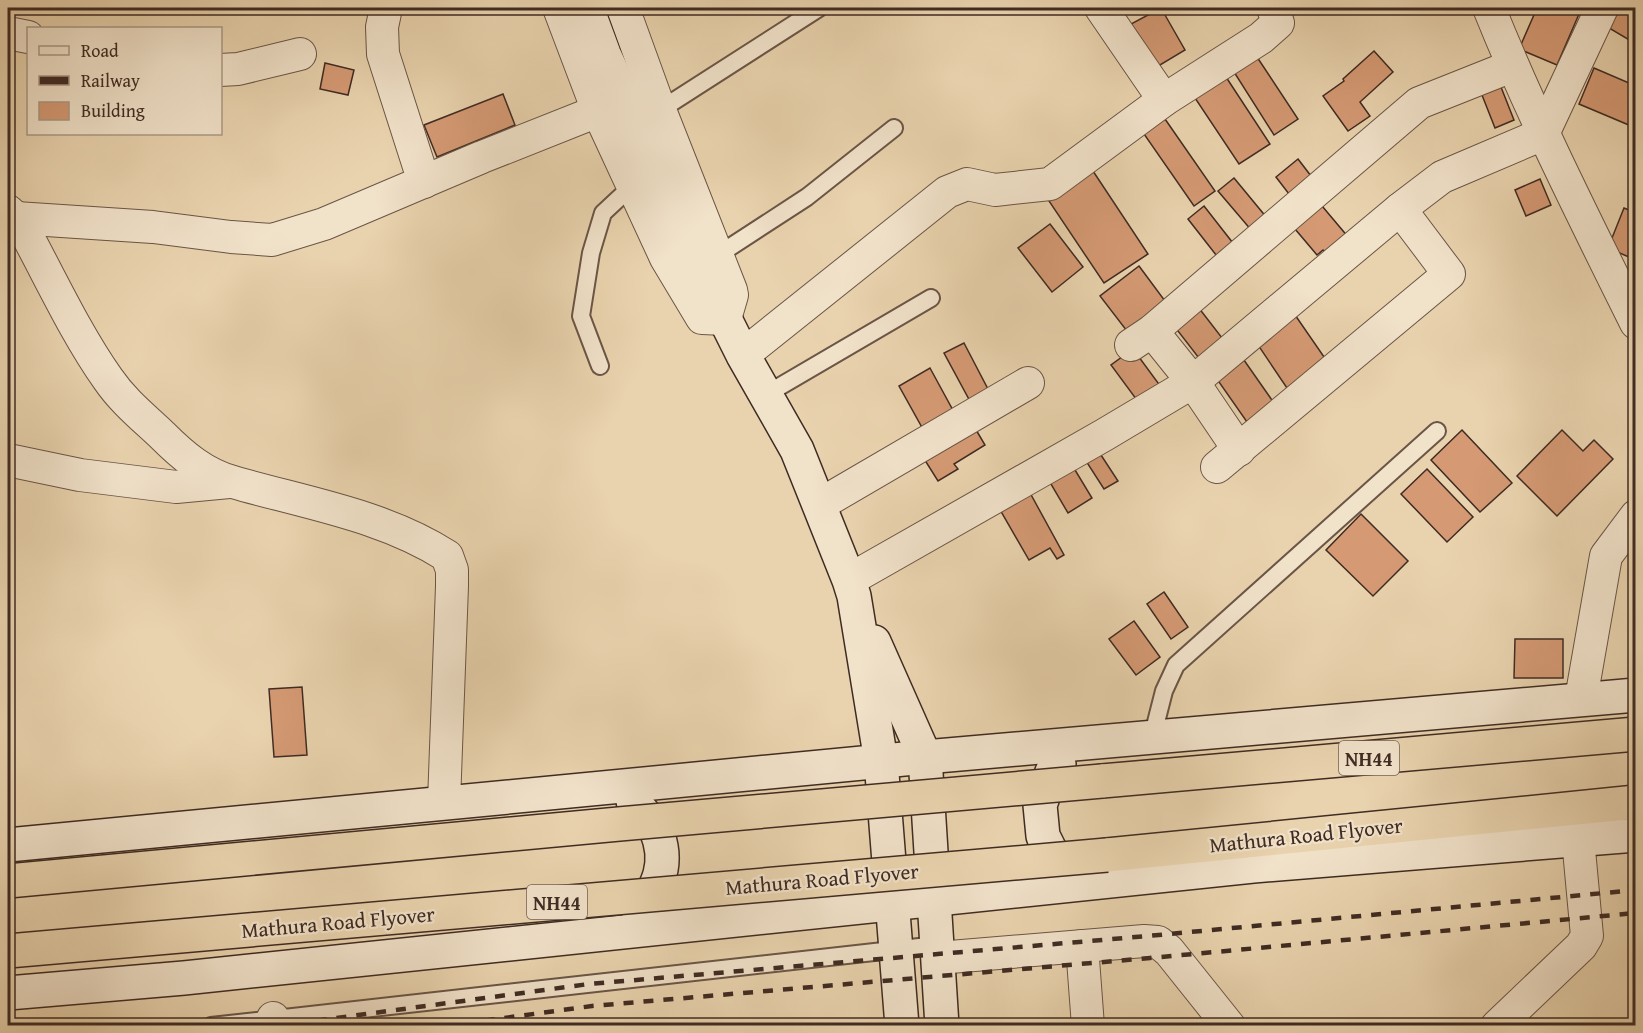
<svg xmlns="http://www.w3.org/2000/svg" width="1643" height="1033" font-family="'Gentium Book Plus',serif">
<style>
.building{fill:#d59a74;stroke:#3f2b23;stroke-width:1.5}
.lines{fill:none;stroke-linecap:round;stroke-linejoin:round}
.lane-casing{stroke:#6a5546;stroke-width:20}
.street-casing{stroke:#6a5546;stroke-width:34}
.secondary-casing{stroke:#3f2b23;stroke-width:36}
.highway-casing{stroke:#3f2b23;stroke-width:36}
.lane{stroke:#f1e2ca;stroke-width:16}
.street{stroke:#f1e2ca;stroke-width:32}
.secondary{stroke:#f1e2ca;stroke-width:33}
.highway{stroke:#e9d3ae;stroke-width:33}
.rail{stroke:#3f2b23;stroke-width:4.5;stroke-dasharray:10 10;stroke-linecap:butt}
.highway-bridge-casing{stroke:#3f2b23;stroke-width:36;stroke-linecap:butt}
.highway-bridge{stroke:#e9d3ae;stroke-width:33}
.labels{text-anchor:middle;dominant-baseline:central;stroke-width:4.5;stroke-linejoin:round;paint-order:stroke}
.shield{fill:#f1e2ca;stroke:#746255;stroke-width:1.5}
.shield-label{font-size:20px;font-weight:bold;fill:#3f2b23}
.street-label{font-size:21px;fill:#3f2b23;stroke:#f1e2ca}
</style>
<rect width="100%" height="100%" fill="#e9d3ae"/>
<filter id="stains"><feTurbulence type="fractalNoise" baseFrequency=".00333" numOctaves="4"/><feColorMatrix values="0 0 0 0 .2 0 0 0 0 .09 0 0 0 0 .02 0 0 0 .5 -.17"/></filter>
<radialGradient id="worn" r=".72"><stop offset=".6" stop-color="#630" stop-opacity="0"/><stop offset="1" stop-color="#630" stop-opacity=".3"/></radialGradient>
<!-- building -->
<g class="building">
<polygon points="1161,8 1185,50 1155,68 1131,24"/>
<polygon points="1537,8 1562,8 1579,14 1557,65 1519,49"/>
<polygon points="1614,8 1636,8 1636,44 1604,25"/>
<polygon points="1374,51 1393,72 1360,102 1370,116 1348,131 1323,96 1344,81 1343,79"/>
<polygon points="1257,57 1298,119 1274,135 1234,72"/>
<polygon points="325,63 354,70 348,95 320,89"/>
<polygon points="1594,68 1636,86 1636,128 1579,104"/>
<polygon points="1226,77 1270,144 1239,164 1195,98"/>
<polygon points="1499,82 1514,120 1495,128 1480,90"/>
<polygon points="503,94 515,125 437,157 424,125"/>
<polygon points="1165,119 1215,191 1194,206 1144,134"/>
<polygon points="1298,159 1311,176 1289,194 1276,177"/>
<polygon points="1089,165 1148,254 1104,283 1045,195"/>
<polygon points="1234,178 1267,218 1252,231 1218,191"/>
<polygon points="1540,179 1551,205 1526,216 1515,190"/>
<polygon points="1317,200 1354,244 1334,262 1323,250 1317,255 1290,223"/>
<polygon points="1204,206 1236,247 1220,260 1188,219"/>
<polygon points="1624,208 1636,213 1636,260 1608,248"/>
<polygon points="1050,224 1083,267 1052,292 1018,248"/>
<polygon points="1139,266 1168,305 1130,335 1100,296"/>
<polygon points="1195,303 1226,343 1202,362 1171,322"/>
<polygon points="1293,312 1331,367 1291,394 1254,339"/>
<polygon points="964,343 990,393 971,403 944,353"/>
<polygon points="1133,349 1164,391 1142,407 1111,365"/>
<polygon points="1239,353 1281,413 1254,432 1212,372"/>
<polygon points="930,368 955,414 924,431 899,386"/>
<polygon points="972,423 985,445 954,464 958,469 938,481 921,454"/>
<polygon points="1462,430 1512,483 1480,512 1431,460"/>
<polygon points="1562,430 1583,451 1594,440 1613,459 1557,516 1517,476"/>
<polygon points="1099,452 1118,481 1104,489 1086,461"/>
<polygon points="1072,465 1092,498 1068,513 1048,479"/>
<polygon points="1427,469 1473,517 1447,542 1401,494"/>
<polygon points="1029,491 1064,555 1057,559 1050,548 1029,560 999,508"/>
<polygon points="1361,514 1408,561 1373,596 1326,550"/>
<polygon points="1164,592 1188,627 1171,639 1147,604"/>
<polygon points="1134,621 1160,657 1136,675 1109,639"/>
<polygon points="1515,639 1563,639 1563,678 1514,678"/>
<polygon points="302,687 307,755 274,757 269,689"/>
</g>
<g class="lines">
<!-- lane casing -->
<g class="lane-casing">
<g id="lane">
<polyline points="660,110 819,8"/>
<polyline points="718,255 807,197 894,128"/>
<polyline points="600,366 581,316 591,253 603,213 632,186"/>
<polyline points="765,395 931,298"/>
<polyline points="1152,738 1164,691 1176,665 1437,431"/>
<polyline points="211,1026 937,945"/>
</g>
</g>
<!-- street casing -->
<g class="street-casing">
<g id="street">
<polyline points="386,8 382,27 383,54 424,182"/>
<polyline points="559,8 598,111 666,258 702,318 725,319 732,295 731,290 660,110 623,8"/>
<polyline points="1101,8 1164,100"/>
<path d="M1489,8c43,107 95,210 147,315"/>
<polyline points="8,33 28,37"/>
<polyline points="220,70 238,69 300,54"/>
<path d="M8,211l8,7 12,19c24,45 50,100 80,142 15,22 35,38 54,56 21,21 42,39 71,47 72,21 150,33 214,74l5,14v16l-8,216"/>
<polyline points="16,218 153,227 231,237 272,240 324,224 482,157 598,111"/>
<polyline points="1152,331 1193,382 1239,450"/>
<polyline points="1131,345 1152,331 1419,103 1512,66"/>
<polyline points="743,355 947,192 967,184 995,190 1050,184 1164,100 1261,38 1278,23 1273,8"/>
<polyline points="8,460 80,475 176,487 229,482"/>
<polyline points="1217,467 1449,274 1400,209"/>
<polyline points="819,505 1028,383"/>
<polyline points="849,580 1104,435 1193,382 1400,209 1442,177 1543,134 1602,8"/>
<polyline points="1581,699 1606,556 1636,516"/>
<polyline points="1082,946 1088,1026"/>
<polyline points="938,958 1144,941 1158,942 1169,951 1229,1026"/>
<polyline points="273,1018 274,1026"/>
<polyline points="1497,1026 1581,946 1587,936 1578,839"/>
</g>
</g>
<!-- secondary casing -->
<g class="secondary-casing">
<g id="secondary">
<polyline points="587,8 604,54 725,319 743,355 797,450 849,580 854,596 881,761 902,1026"/>
<polyline points="874,642 925,757 942,1026"/>
<polyline points="1059,764 1052,772 1040,805 1043,836 1058,866 1076,876"/>
<path d="M633,801c7,9 18,19 23,29 15,35 0,58 -17,87"/>
<polyline points="8,845 925,757 1636,695"/>
<polyline points="8,993 184,978 1253,866 1636,835"/>
</g>
</g>
<!-- highway casing -->
<g class="highway-casing">
<g id="highway">
<polyline points="1102,781 1636,734"/>
<polyline points="1107,855 1636,802"/>
</g>
</g>
<!-- lane -->
<use href="#lane" class="lane"/>
<!-- street -->
<use href="#street" class="street"/>
<!-- secondary -->
<use href="#secondary" class="secondary"/>
<!-- highway -->
<use href="#highway" class="highway"/>
<!-- rail -->
<g class="rail">
<polyline points="277,1026 589,984 1148,936 1636,890"/>
<polyline points="445,1026 592,1006 1150,958 1636,913"/>
</g>
<!-- highway-bridge casing -->
<g class="highway-bridge-casing">
<g id="highway-bridge">
<polyline points="8,881 619,824 1102,781"/>
<polyline points="8,951 1107,855"/>
</g>
</g>
<!-- highway-bridge -->
<use href="#highway-bridge" class="highway-bridge"/>
</g>
<g class="labels">
<!-- shield labels -->
<g class="shield">
<rect x="1339" y="741" width="60" height="34" rx="4.5"/>
<rect x="527" y="885" width="60" height="34" rx="4.5"/>
</g>
<g class="shield-label">
<text x="1369" y="758">NH44</text>
<text x="557" y="902">NH44</text>
</g>
<!-- street labels -->
<g class="street-label">
<text transform="translate(1306 835) rotate(-6)">Mathura Road Flyover</text>
<text transform="translate(822 879) rotate(-5)">Mathura Road Flyover</text>
<text transform="translate(338 922) rotate(-5)">Mathura Road Flyover</text>
</g>
</g>
<!-- margin -->
<rect width="1643" height="1033" fill="none" stroke="#e9d3ae" stroke-width="30"/>
<rect x="9" y="9" width="1625" height="1015" fill="none" stroke="#3f2b23" stroke-width="3"/>
<rect x="15" y="15" width="1613" height="1003" fill="none" stroke="#3f2b23" stroke-width="1.5"/>
<!-- legend -->
<rect x="27" y="27" width="195" height="108" fill="#f1e2ca" stroke="#aa9987" stroke-width="1.5"/>
<rect x="39" y="46" width="30" height="9" fill="#f1e2ca" stroke="#aa9987" stroke-width="1.5"/>
<text x="81" y="57" font-size="18" fill="#3f2b23">Road</text>
<rect x="39" y="76" width="30" height="9" fill="#3f2b23" stroke="#aa9987" stroke-width="1.5"/>
<text x="81" y="87" font-size="18" fill="#3f2b23">Railway</text>
<rect x="39" y="102" width="30" height="18" fill="#d59a74" stroke="#aa9987" stroke-width="1.5"/>
<text x="81" y="117" font-size="18" fill="#3f2b23">Building</text>
<rect width="100%" height="100%" filter="url(#stains)"/>
<rect width="100%" height="100%" fill="url(#worn)"/>
</svg>
